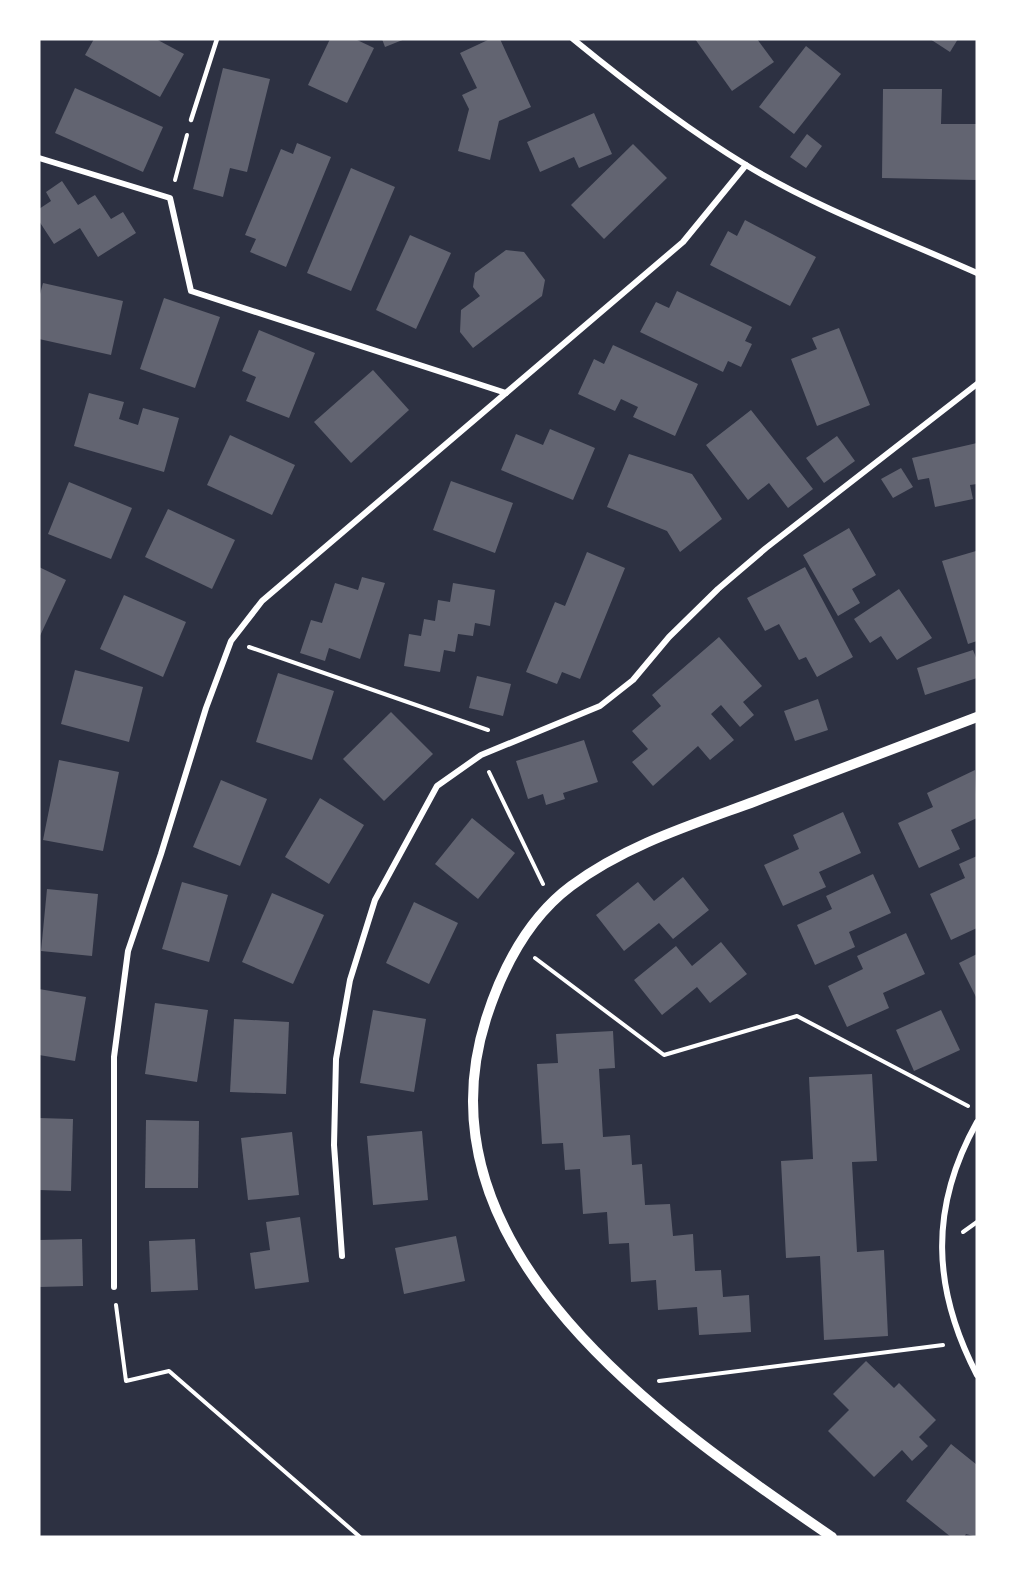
<svg xmlns="http://www.w3.org/2000/svg" width="1016" height="1576" font-family="'Space Grotesk',sans-serif">
<style>
.building{fill:#626471}
.lines{fill:none;stroke-linecap:round;stroke-linejoin:round}
.path{stroke:#fff;stroke-width:4}
.service{stroke:#fff;stroke-width:4.5}
.minor{stroke:#fff;stroke-width:6}
.tertiary{stroke:#fff;stroke-width:10}
</style>
<rect width="100%" height="100%" fill="#2d3142"/>
<!-- building -->
<g class="building">
<polygon points="94,39 156,39 184,54 160,97 85,55"/>
<polygon points="330,39 355,39 374,48 347,103 308,85"/>
<polygon points="382,39 405,39 385,47"/>
<polygon points="490,39 500,39 531,107 499,121 490,160 458,151 469,109 462,95 477,88 460,53"/>
<polygon points="695,39 757,39 774,62 732,91"/>
<polygon points="930,39 958,39 950,52"/>
<polygon points="806,46 841,74 794,134 759,107"/>
<polygon points="223,68 270,79 247,172 230,168 223,197 193,189"/>
<polygon points="75,88 163,127 143,172 55,133"/>
<polygon points="883,89 942,89 941,124 977,124 977,180 882,178"/>
<polygon points="594,113 612,154 579,168 574,157 540,172 527,142"/>
<polygon points="807,134 822,146 806,168 790,157"/>
<polygon points="297,143 331,157 286,267 250,252 256,239 245,235 281,149 293,154"/>
<polygon points="633,144 667,178 604,239 571,205"/>
<polygon points="351,168 395,187 351,291 307,273"/>
<polygon points="62,181 78,205 95,195 111,219 123,212 136,233 98,257 80,228 54,244 39,221 39,209 51,201 46,192"/>
<polygon points="745,220 816,257 790,306 710,265 728,231 737,236"/>
<polygon points="410,235 451,253 416,329 376,310"/>
<polygon points="506,250 524,252 545,280 542,296 473,348 460,332 461,310 480,296 473,287 475,273"/>
<polygon points="43,283 123,301 111,355 39,339 39,298"/>
<polygon points="677,291 752,327 745,341 752,344 741,367 728,361 723,372 640,332 656,302 669,308"/>
<polygon points="164,298 220,317 195,388 140,369"/>
<polygon points="839,328 870,405 817,426 791,359 817,349 812,338"/>
<polygon points="259,330 315,353 289,418 246,401 256,377 242,371"/>
<polygon points="613,345 698,384 675,436 633,417 638,407 621,399 615,411 578,394 594,359 604,364"/>
<polygon points="373,370 409,410 351,463 314,422"/>
<polygon points="89,393 124,402 119,419 138,425 143,408 179,418 164,472 74,446"/>
<polygon points="751,410 813,489 788,508 769,483 748,500 706,445"/>
<polygon points="550,429 595,448 573,500 501,470 516,434 543,445"/>
<polygon points="230,435 295,465 272,515 207,485"/>
<polygon points="837,436 855,461 824,483 806,458"/>
<polygon points="977,443 977,484 970,485 973,499 935,507 929,478 918,480 912,458"/>
<polygon points="629,454 692,474 722,519 680,552 667,531 607,507"/>
<polygon points="901,468 913,487 893,498 881,479"/>
<polygon points="451,481 513,503 495,553 433,530"/>
<polygon points="69,482 132,508 111,559 48,534"/>
<polygon points="168,509 235,540 212,589 145,557"/>
<polygon points="849,528 876,575 852,589 860,603 838,616 803,555"/>
<polygon points="976,551 977,641 968,644 942,561"/>
<polygon points="587,552 625,568 580,679 562,672 557,684 526,672 555,602 565,606"/>
<polygon points="39,567 66,580 39,638"/>
<polygon points="805,567 853,657 817,677 806,657 799,660 779,624 765,631 747,598"/>
<polygon points="362,577 385,583 360,659 329,648 325,661 300,653 311,620 322,623 335,583 358,590"/>
<polygon points="453,583 495,590 490,626 475,623 473,636 458,634 455,652 444,650 440,672 404,666 409,634 421,636 424,619 435,621 438,600 450,602"/>
<polygon points="899,589 932,638 897,660 881,636 870,643 854,619"/>
<polygon points="124,595 186,622 163,677 100,649"/>
<polygon points="719,637 762,686 743,702 754,715 740,727 721,705 711,714 734,740 710,760 698,746 653,786 632,762 648,749 632,731 661,706 652,695"/>
<polygon points="973,650 977,660 977,678 925,695 917,668"/>
<polygon points="75,670 143,687 129,742 61,724"/>
<polygon points="278,673 334,691 312,760 256,742"/>
<polygon points="477,676 511,684 503,716 469,708"/>
<polygon points="818,699 828,730 795,741 784,711"/>
<polygon points="391,712 433,754 384,801 343,759"/>
<polygon points="584,740 598,782 563,793 565,799 546,805 543,794 528,799 516,761"/>
<polygon points="59,760 119,772 103,851 43,840"/>
<polygon points="975,770 977,818 951,830 960,849 919,868 898,823 933,807 927,793"/>
<polygon points="221,780 267,799 240,866 193,847"/>
<polygon points="320,798 364,825 329,884 285,857"/>
<polygon points="843,812 861,853 819,872 826,887 783,906 764,865 799,849 793,835"/>
<polygon points="472,818 515,853 478,899 435,864"/>
<polygon points="977,856 977,928 951,940 930,894 965,878 959,864"/>
<polygon points="873,874 891,913 849,932 855,947 815,965 797,925 832,909 826,896"/>
<polygon points="683,877 709,910 673,939 659,923 624,951 596,915 638,882 654,901"/>
<polygon points="182,882 228,895 209,962 162,949"/>
<polygon points="47,889 98,894 92,956 41,951"/>
<polygon points="272,893 324,915 293,984 242,962"/>
<polygon points="414,902 458,923 429,984 386,963"/>
<polygon points="906,933 925,974 883,993 889,1008 847,1027 828,986 863,969 857,956"/>
<polygon points="721,942 747,974 710,1003 697,987 662,1015 634,980 676,946 692,966"/>
<polygon points="977,954 977,999 959,963"/>
<polygon points="39,989 86,997 75,1061 39,1055"/>
<polygon points="155,1003 208,1010 197,1082 145,1074"/>
<polygon points="373,1010 426,1019 414,1092 360,1083"/>
<polygon points="941,1010 960,1050 914,1071 896,1030"/>
<polygon points="234,1019 289,1022 286,1094 230,1092"/>
<polygon points="613,1031 615,1068 599,1069 603,1137 630,1135 632,1165 642,1164 645,1205 670,1204 673,1236 693,1234 695,1271 721,1270 723,1297 749,1295 751,1332 699,1335 697,1307 658,1310 656,1280 631,1282 629,1243 609,1244 607,1212 583,1214 580,1169 565,1170 563,1143 542,1144 537,1064 558,1063 556,1034"/>
<polygon points="872,1074 877,1161 852,1162 857,1252 884,1250 888,1336 824,1340 820,1256 786,1258 781,1161 813,1159 809,1077"/>
<polygon points="39,1118 73,1119 71,1191 39,1190"/>
<polygon points="146,1120 199,1121 198,1188 145,1188"/>
<polygon points="422,1131 428,1200 373,1205 367,1136"/>
<polygon points="292,1132 299,1195 248,1200 241,1138"/>
<polygon points="300,1217 309,1282 255,1289 250,1253 270,1250 266,1222"/>
<polygon points="456,1236 465,1281 404,1294 395,1248"/>
<polygon points="82,1239 83,1286 39,1287 39,1240"/>
<polygon points="195,1239 198,1290 151,1292 149,1241"/>
<polygon points="866,1361 894,1388 899,1383 936,1420 919,1437 928,1446 912,1461 902,1450 874,1477 828,1431 849,1410 833,1394"/>
<polygon points="951,1444 977,1465 977,1537 966,1534 964,1537 951,1537 906,1501"/>
</g>
<g class="lines">
<!-- path -->
<g class="path">
<polyline points="175,180 187,135"/>
<polyline points="249,647 488,730"/>
<polyline points="489,772 543,884"/>
<polyline points="535,958 664,1055 797,1016 968,1106"/>
<polyline points="963,1232 977,1222"/>
<polyline points="116,1305 126,1381 169,1371 360,1537"/>
<polyline points="659,1381 943,1345"/>
</g>
<!-- service -->
<polyline class="service" points="191,120 217,39"/>
<!-- minor -->
<g class="minor">
<path d="M573,39c55,45 112,89 173,126 69,42 157,75 231,108"/>
<polyline points="39,158 170,198 191,291 506,393"/>
<path d="M977,1122c-48,86 -45,166 0,253"/>
<polyline points="342,1256 334,1145 336,1059 350,980 375,900 437,786 481,755 600,706 633,680 669,637 718,589 766,548 977,384"/>
<polyline points="114,1287 114,1057 128,951 161,854 206,708 231,641 262,601 683,242 746,165"/>
</g>
<!-- tertiary -->
<path class="tertiary" d="M832,1537c-164,-112 -420,-285 -346,-518 16,-50 42,-101 85,-133 55,-41 120,-61 185,-85 73,-28 147,-56 221,-84"/>
</g>
<!-- border -->
<rect width="1016" height="1576" fill="none" stroke="#ffffff" stroke-width="81"/>
</svg>
